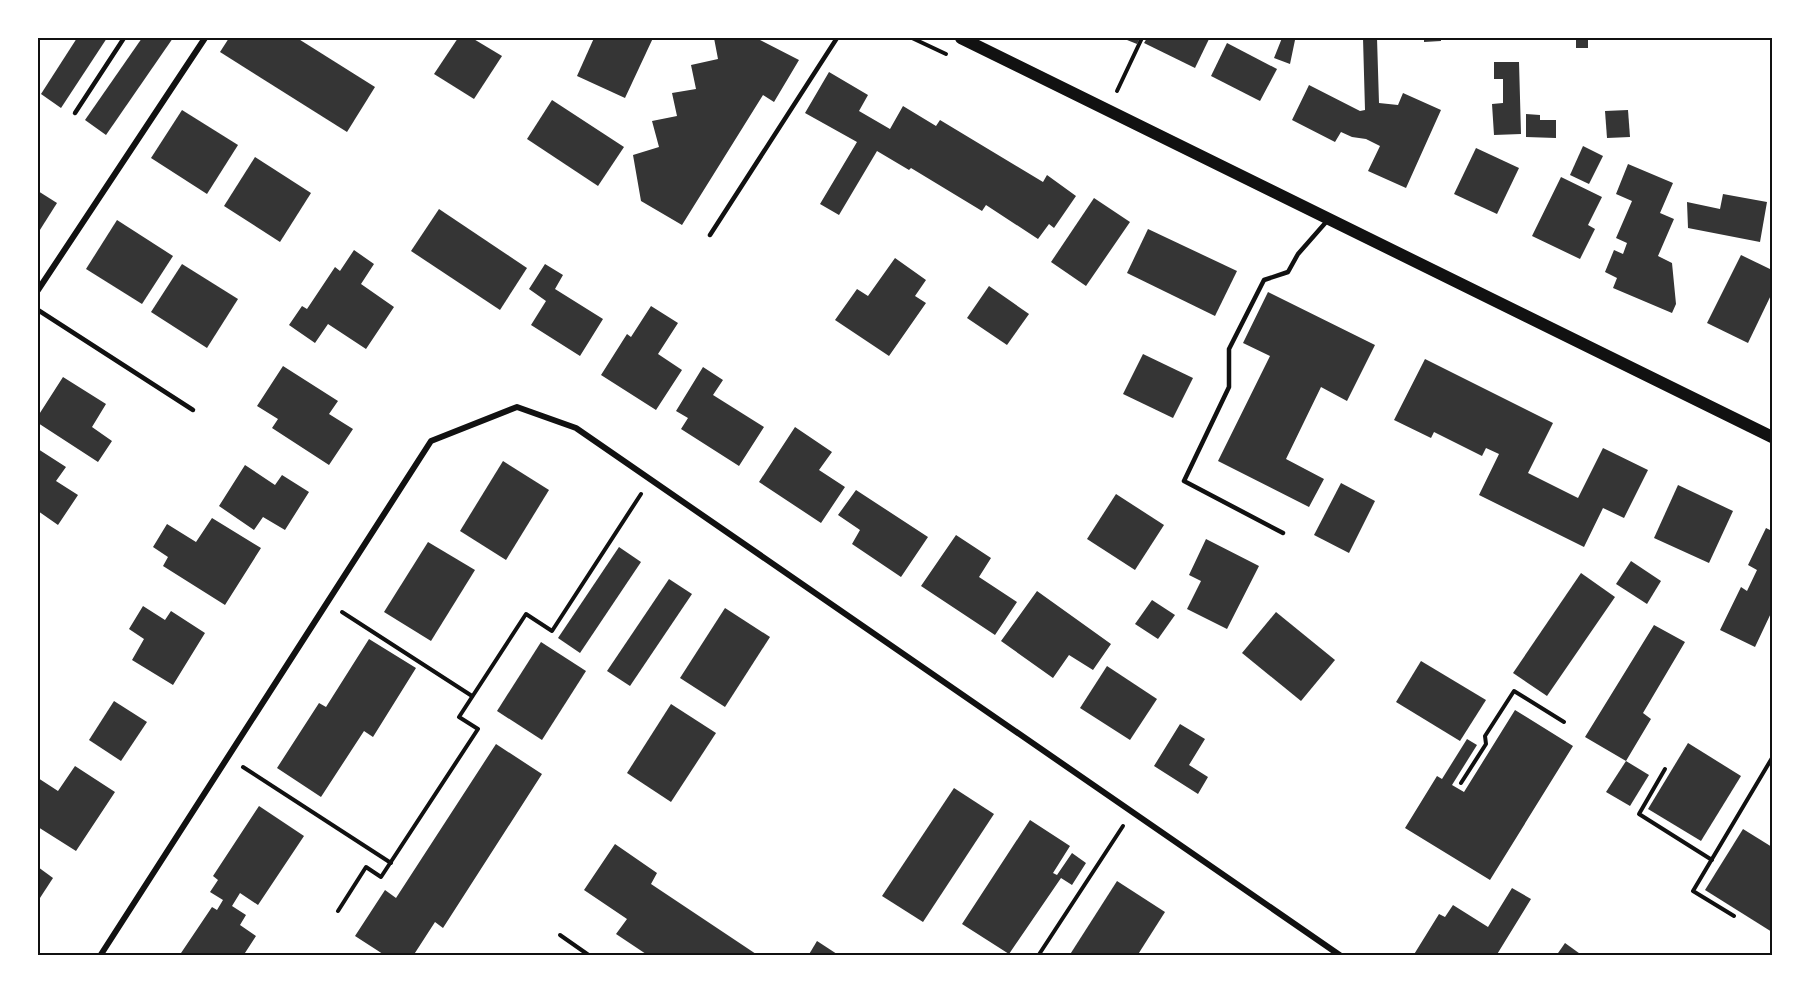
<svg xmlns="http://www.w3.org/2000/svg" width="1810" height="993" font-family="'Golos Text',sans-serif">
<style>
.building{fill:#353535}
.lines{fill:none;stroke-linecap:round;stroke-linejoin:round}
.path{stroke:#111;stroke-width:4}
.service{stroke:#111;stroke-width:4.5}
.minor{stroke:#111;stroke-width:6}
.secondary{stroke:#111;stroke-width:12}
.neatline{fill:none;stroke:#111;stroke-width:2}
</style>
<rect width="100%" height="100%" fill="#fff"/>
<!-- building -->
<g class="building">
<polygon points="77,38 107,38 61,108 41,94"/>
<polygon points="142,38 173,38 106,135 85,120"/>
<polygon points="229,38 297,38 375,87 347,132 220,52"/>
<polygon points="458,38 472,38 502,56 474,99 434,74"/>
<polygon points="594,38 653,38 625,98 577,76"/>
<polygon points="714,38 756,38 799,60 774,102 763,95 682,225 641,201 633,155 659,147 652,121 677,116 672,93 696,89 691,65 718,59"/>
<polygon points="1122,38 1140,38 1137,44"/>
<polygon points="1147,38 1206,38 1209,39 1195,68 1144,43"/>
<polygon points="1282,38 1303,38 1303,40 1295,40 1290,64 1274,58"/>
<polygon points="1363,38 1377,38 1379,103 1398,105 1403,93 1441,110 1406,188 1368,171 1380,146 1366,139 1352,137 1341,132 1335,142 1292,120 1309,85 1360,111 1365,110"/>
<polygon points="1424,38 1441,38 1441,41 1424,42"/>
<rect x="1576" y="38" width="12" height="10"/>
<polygon points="1227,43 1277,69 1260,101 1211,76"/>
<polygon points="1494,62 1519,62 1521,134 1494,135 1492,104 1503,103 1503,79 1494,79"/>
<polygon points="829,72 868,95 859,111 890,129 903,106 936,126 940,120 1043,182 1047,175 1076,196 1054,228 1049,224 1038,239 986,205 982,211 911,168 909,170 877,151 839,215 820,204 857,142 805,113"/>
<polygon points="552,100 624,147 598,186 527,139"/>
<polygon points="182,110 238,145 207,194 151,158"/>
<polygon points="1628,110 1630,137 1607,138 1605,111"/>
<polygon points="1526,114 1540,115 1540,120 1556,120 1556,138 1526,137"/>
<polygon points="1583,146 1603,156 1589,184 1570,175"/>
<polygon points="1476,148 1519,168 1497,214 1454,194"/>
<polygon points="255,157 311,193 280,242 224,206"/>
<polygon points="1628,164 1673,183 1660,213 1674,219 1658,256 1672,263 1676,304 1672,313 1613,288 1617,278 1605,272 1614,250 1623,254 1627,243 1616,238 1632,201 1616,194"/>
<polygon points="1561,177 1602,197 1588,225 1595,229 1580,259 1532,236"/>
<polygon points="38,191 57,203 38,233"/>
<polygon points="1723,194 1767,202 1760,242 1688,228 1687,202 1720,209"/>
<polygon points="1094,198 1130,222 1086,286 1051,262"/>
<polygon points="439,209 527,268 500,310 411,251"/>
<polygon points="117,220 173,256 142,304 86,269"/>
<polygon points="1148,229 1237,271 1215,316 1127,273"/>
<polygon points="354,250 374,264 361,284 394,307 366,349 328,324 315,343 289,325 302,306 307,309 335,267 340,271"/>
<polygon points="1741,255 1772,270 1772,293 1748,343 1707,323"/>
<polygon points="895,258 926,280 915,296 926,303 889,356 835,320 857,289 868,296"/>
<polygon points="182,264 238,299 207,348 151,312"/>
<polygon points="545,264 563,275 555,289 603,319 580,356 531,325 546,301 529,289"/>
<polygon points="989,286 1029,314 1007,345 967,318"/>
<polygon points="1268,292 1375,345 1347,401 1321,387 1286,459 1324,479 1309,507 1218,461 1270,356 1243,343"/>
<polygon points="651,306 678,323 658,354 682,370 656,410 601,375 627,334 631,337"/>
<polygon points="1143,354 1193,378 1173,418 1123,394"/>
<polygon points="1425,359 1553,423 1528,473 1578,498 1603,448 1648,470 1624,518 1603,508 1584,547 1479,495 1499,454 1486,448 1482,456 1434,432 1431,438 1394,420"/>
<polygon points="283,366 338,401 329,414 353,429 329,465 272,428 278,419 257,406"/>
<polygon points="703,367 723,380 713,395 764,427 739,466 681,429 688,418 676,411"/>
<polygon points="63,377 106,404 92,427 112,441 98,462 38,423 38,416"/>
<polygon points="795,427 832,452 819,470 845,487 821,523 759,482"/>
<polygon points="38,449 66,467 56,481 78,495 58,525 38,511"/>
<polygon points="503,461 549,490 506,560 460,531"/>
<polygon points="245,465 275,485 282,475 309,492 285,530 263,517 254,530 219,506"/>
<polygon points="1341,483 1375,501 1349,553 1314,535"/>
<polygon points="1678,485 1733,511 1709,563 1654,538"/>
<polygon points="856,490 928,537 901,577 852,544 860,530 838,515"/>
<polygon points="1116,494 1164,525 1135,570 1087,539"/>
<polygon points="212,518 261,548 225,605 163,566 168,557 153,547 167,524 196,542"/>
<polygon points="1766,528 1772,531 1772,611 1755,647 1720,630 1741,587 1747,591 1757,570 1748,565"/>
<polygon points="956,535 991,558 979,577 1017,602 995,635 921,586"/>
<polygon points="1206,539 1259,566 1227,629 1187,609 1201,581 1189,575"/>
<polygon points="428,542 475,570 431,641 384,612"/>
<polygon points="619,547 641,562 580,653 558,638"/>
<polygon points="1631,561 1661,581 1647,604 1616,584"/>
<polygon points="1581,573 1615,597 1547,696 1513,673"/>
<polygon points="669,579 692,594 630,686 607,671"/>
<polygon points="1037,591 1111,644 1093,670 1069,655 1053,678 1001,641"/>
<polygon points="1152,600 1175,615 1158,639 1135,624"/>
<polygon points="143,606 165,620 171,611 205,633 173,685 132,660 144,639 129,629"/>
<polygon points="725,608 770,637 725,707 680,678"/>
<polygon points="1276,612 1335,660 1301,701 1242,653"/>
<polygon points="1654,625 1685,642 1643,713 1651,719 1626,761 1585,737"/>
<polygon points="369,639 416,668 373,737 364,731 321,797 277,768 319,703 326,707"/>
<polygon points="541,642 586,671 542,740 497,711"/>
<polygon points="1421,661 1486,700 1460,741 1396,702"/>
<polygon points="1107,666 1157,699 1130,740 1080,708"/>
<polygon points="114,701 147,722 121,761 89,740"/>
<polygon points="671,704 716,733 671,802 627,773"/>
<polygon points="1515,710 1573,746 1490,880 1405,828 1437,776 1442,779 1467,739 1477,745 1452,785 1464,792"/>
<polygon points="1180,724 1205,739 1189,765 1208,777 1198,794 1154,766"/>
<polygon points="1688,743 1741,776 1701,841 1648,809"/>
<polygon points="496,744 542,774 443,928 435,922 413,956 386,956 355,936 385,890 396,898"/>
<polygon points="1626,761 1649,775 1630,806 1606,792"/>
<polygon points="75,766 115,792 76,851 38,827 38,778 58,791"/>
<polygon points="954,788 994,814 923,922 882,896"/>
<polygon points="259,806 304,836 258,905 240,893 232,906 246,915 240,925 256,936 243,956 179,956 212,907 217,910 223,900 210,892 218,880 213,876"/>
<polygon points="1030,820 1070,846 1053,873 1057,875 1072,853 1086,863 1072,885 1061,878 1009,954 962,924"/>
<polygon points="1743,829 1772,847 1772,932 1705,890"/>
<polygon points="615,844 657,873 651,884 759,956 649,956 616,934 627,919 584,890"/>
<polygon points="38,867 53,878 38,901"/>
<polygon points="1117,881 1165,912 1137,956 1069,956"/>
<polygon points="1512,888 1531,899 1496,956 1413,956 1439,914 1445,917 1453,905 1488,927"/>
<polygon points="817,941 840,956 808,956"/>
<polygon points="1565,943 1583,956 1556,956"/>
</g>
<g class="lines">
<!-- path -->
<g class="path">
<polyline points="912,38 946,54"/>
<polyline points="1117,91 1142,38"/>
<polyline points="342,612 472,696"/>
<polyline points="243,767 391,863"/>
<polyline points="1665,769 1639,814 1712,860"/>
<polyline points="1461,783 1486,744 1485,736 1514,691 1564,722"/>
<polyline points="338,911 366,867 381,877 478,729 459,717 526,614 552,631 641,494"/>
<polyline points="1734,916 1693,891 1772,758"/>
<polyline points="560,935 590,956"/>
<polyline points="1038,956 1123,826"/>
</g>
<!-- service -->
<g class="service">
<polyline points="75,113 124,38"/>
<polyline points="710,235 837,38"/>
<polyline points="38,310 193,410"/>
<polyline points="1283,533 1184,481 1229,387 1229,349 1264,280 1288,272 1298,254 1327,221"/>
</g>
<!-- minor -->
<g class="minor">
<polyline points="38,290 205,38"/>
<polyline points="100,956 431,441 517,407 576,428 1341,956"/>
</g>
<!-- secondary -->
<polyline class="secondary" points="961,38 1772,437"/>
</g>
<!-- border -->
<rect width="1810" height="993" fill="none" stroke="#ffffff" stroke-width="78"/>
<rect x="39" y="39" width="1732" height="915" class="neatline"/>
</svg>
